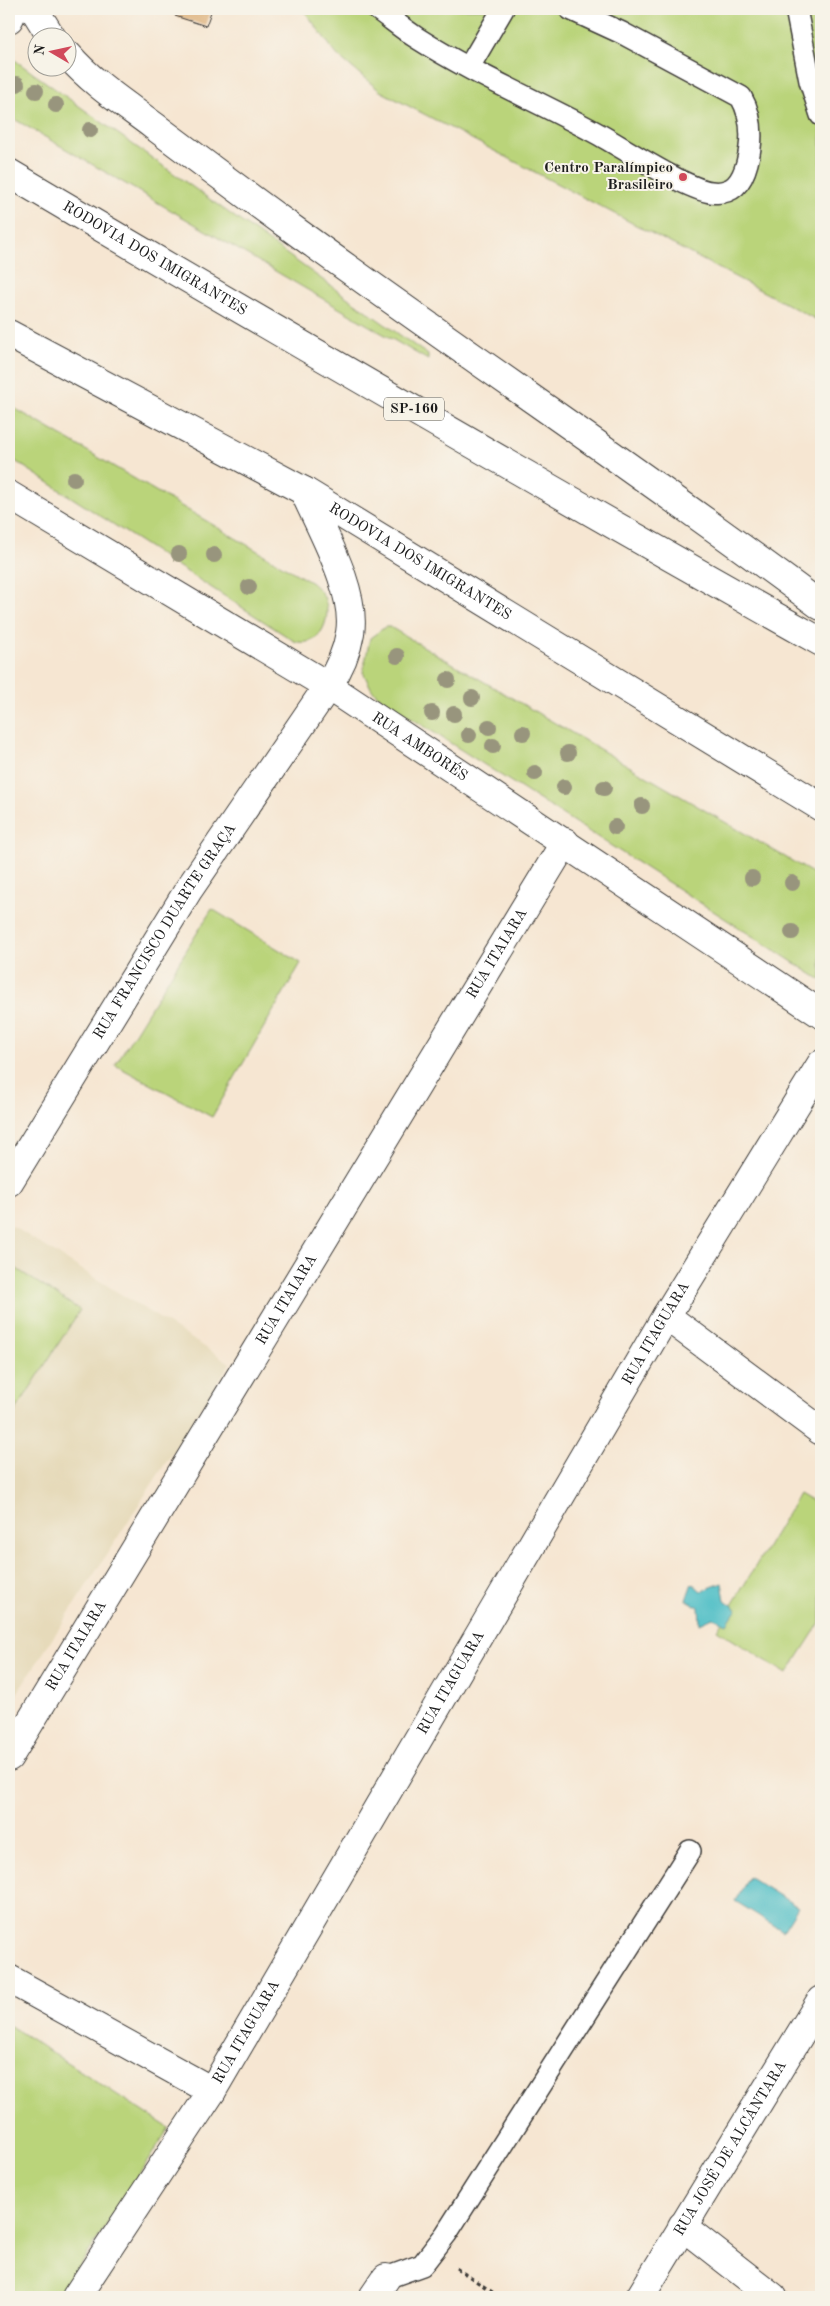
<svg xmlns="http://www.w3.org/2000/svg" width="830" height="2306" font-family="'Old Standard TT',serif">
<style>
.built{fill:#e6daba}
.green{fill:#bad47a;stroke:#6b784b}
.water{fill:#52c0c7;stroke:#376e72}
.building{fill:#deb37f}
.lines{fill:none;stroke-linecap:round;stroke-linejoin:round}
.lane-casing{stroke:#3d3a37;stroke-width:24}
.street-casing{stroke:#3d3a37;stroke-width:30}
.secondary-casing{stroke:#3d3a37;stroke-width:30}
.highway-casing{stroke:#3d3a37;stroke-width:30}
.path{stroke:#3d3a37;stroke-width:3;stroke-dasharray:4 4;stroke-linecap:butt}
.lane{stroke:#fff;stroke-width:21}
.street{stroke:#fff;stroke-width:28}
.secondary{stroke:#fff;stroke-width:28}
.highway{stroke:#fff;stroke-width:28}
.tree{fill:#98957d}
.poi-dot{fill:#d1495b;stroke:#f7f3e8;stroke-width:2}
.labels{text-anchor:middle;dominant-baseline:central;stroke-width:4;stroke-linejoin:round;paint-order:stroke}
.shield{fill:#f7f3e8;stroke:#5e5c59;stroke-width:1}
.shield-label{font-size:14px;font-weight:bold;fill:#1c1c1c}
.poi-label{font-size:15px;font-weight:bold;fill:#1c1c1c;stroke:#f7f3e8;text-anchor:end}
.street-label{font-size:15px;fill:#1c1c1c;stroke:#f7f3e8}
</style>
<rect width="100%" height="100%" fill="#f7f3e8"/>
<filter id="ink" filterUnits="userSpaceOnUse"><feTurbulence type="fractalNoise" baseFrequency=".02" numOctaves="2"/><feDisplacementMap in="SourceGraphic" scale="10" xChannelSelector="R" yChannelSelector="G"/><feConvolveMatrix kernelMatrix="1 2 1 2 8 2 1 2 1" color-interpolation-filters="sRGB"/></filter>
<filter id="wash" filterUnits="userSpaceOnUse"><feTurbulence type="fractalNoise" baseFrequency=".0096" numOctaves="4" result="noise"/><feDisplacementMap in="SourceGraphic" scale="20" xChannelSelector="R" yChannelSelector="G"/><feGaussianBlur stdDeviation="1.12" result="paint"/><feColorMatrix in="noise" values="0 0 0 0 0 0 0 0 0 0 0 0 0 0 0 0 0 1.4 0 .05"/><feComposite in="paint" operator="in"/></filter>
<g filter="url(#wash)">
<rect width="100%" height="100%" fill="#f6e6d2"/>
<!-- built -->
<polygon class="built" points="11,1225 230,1363 9,1706 9,1228"/>
<!-- green -->
<g class="green">
<polygon points="303,9 821,9 821,322 380,91 337,55"/>
<polygon points="9,56 428,355 428,360 9,116"/>
<path d="M9,405l303,178c4,4 8,7 11,12 11,20 -2,55 -29,46l-285,-184z"/>
<polygon points="385,627 390,627 821,878 821,980 383,700 372,690 363,672 370,638"/>
<polygon points="212,909 301,963 212,1117 115,1065"/>
<polygon points="9,1264 80,1310 9,1421"/>
<polygon points="799,1494 821,1507 821,1621 787,1674 717,1630"/>
<polygon points="9,2025 169,2128 60,2297 9,2297"/>
</g>
<!-- water -->
<g class="water">
<polygon points="692,1583 701,1591 722,1583 725,1600 737,1609 727,1624 713,1618 700,1624 699,1607 686,1600"/>
<polygon points="749,1877 798,1907 783,1931 735,1901"/>
</g>
<g id="blocks">
<!-- building -->
<polygon class="building" points="178,9 212,9 206,26 175,16"/>
</g>
</g>
<g filter="url(#ink)">
<use href="#blocks" fill-opacity="0" stroke="#3d3a37" stroke-width="1"/>
<g class="lines">
<!-- lane casing -->
<g class="lane-casing">
<g id="lane">
<path d="M377,9c13,9 26,20 40,29 58,37 123,64 183,97 25,14 86,54 111,57 22,3 31,-10 36,-29 6,-23 6,-45 -6,-66l-119,-64 -52,-24"/>
<polyline points="796,9 810,81 821,115"/>
<polyline points="469,67 503,9"/>
<polyline points="386,2278 422,2265 446,2234 690,1851"/>
</g>
</g>
<!-- street casing -->
<g class="street-casing">
<g id="street">
<polyline points="9,495 328,686"/>
<polyline points="666,1316 821,1431"/>
<path id="s1" d="M9,1757l556,-915"/>
<polyline points="9,1979 212,2091"/>
<polyline points="682,2226 773,2297"/>
<path id="s2" d="M76,2297l136,-206 454,-775 155,-252"/>
<polyline points="373,2297 386,2278"/>
<path id="s3" d="M640,2297l181,-297"/>
</g>
</g>
<!-- secondary casing -->
<g class="secondary-casing">
<g id="secondary">
<path id="s4" d="M9,1182l180,-293 139,-203 493,328"/>
</g>
</g>
<!-- highway casing -->
<g class="highway-casing">
<g id="highway">
<polyline points="34,9 52,38"/>
<polyline points="9,19 14,9"/>
<path d="M68,55c24,28 57,49 86,71 44,33 88,66 132,98 177,129 360,251 535,382"/>
<path id="s5" d="M9,173c269,159 539,316 812,469"/>
<path id="s6" d="M9,334l295,157 517,316"/>
<path d="M304,491c17,39 53,100 46,142 -3,18 -12,38 -22,53"/>
</g>
</g>
<!-- path -->
<polyline class="path" points="456,2268 500,2297"/>
<!-- lane -->
<use href="#lane" class="lane"/>
<!-- street -->
<use href="#street" class="street"/>
<!-- secondary -->
<use href="#secondary" class="secondary"/>
<!-- highway -->
<use href="#highway" class="highway"/>
</g>
<!-- trees -->
<g class="tree">
<circle cx="17" cy="84" r="8"/>
<circle cx="36" cy="91" r="8"/>
<circle cx="56" cy="105" r="8"/>
<circle cx="90" cy="130" r="8"/>
<circle cx="74" cy="479" r="8"/>
<circle cx="179" cy="554" r="8"/>
<circle cx="214" cy="555" r="8"/>
<circle cx="249" cy="587" r="8"/>
<circle cx="397" cy="656" r="8"/>
<circle cx="448" cy="680" r="8"/>
<circle cx="472" cy="698" r="8"/>
<circle cx="432" cy="713" r="8"/>
<circle cx="454" cy="714" r="8"/>
<circle cx="489" cy="727" r="8"/>
<circle cx="523" cy="733" r="8"/>
<circle cx="469" cy="735" r="8"/>
<circle cx="493" cy="746" r="8"/>
<circle cx="568" cy="753" r="8"/>
<circle cx="535" cy="773" r="8"/>
<circle cx="564" cy="787" r="8"/>
<circle cx="604" cy="788" r="8"/>
<circle cx="642" cy="806" r="8"/>
<circle cx="615" cy="827" r="8"/>
<circle cx="752" cy="878" r="8"/>
<circle cx="792" cy="883" r="8"/>
<circle cx="792" cy="932" r="8"/>
</g>
</g>
<!-- markers -->
<circle class="poi-dot" cx="683" cy="177" r="5"/>
<g class="labels">
<!-- shield labels -->
<rect class="shield" x="384" y="397.5" width="60" height="23" rx="4"/>
<g class="shield-label">
<text x="414" y="409">SP-160</text>
</g>
<!-- poi labels -->
<g class="poi-label">
<text x="673" y="168">Centro Paralímpico<tspan x="673" dy="17">Brasileiro</tspan></text>
</g>
<!-- street labels -->
<g class="street-label">
<text stroke="none"><textPath href="#s5" startOffset="169">RODOVIA DOS IMIGRANTES</textPath></text>
<text stroke="none"><textPath href="#s6" startOffset="470">RODOVIA DOS IMIGRANTES</textPath></text>
<text stroke="none"><textPath href="#s4" startOffset="700">RUA AMBORÉS</textPath></text>
<text stroke="none"><textPath href="#s4" startOffset="295">RUA FRANCISCO DUARTE GRAÇA</textPath></text>
<text stroke="none"><textPath href="#s1" startOffset="940">RUA ITAIARA</textPath></text>
<text stroke="none"><textPath href="#s1" startOffset="535">RUA ITAIARA</textPath></text>
<text stroke="none"><textPath href="#s2" startOffset="1125">RUA ITAGUARA</textPath></text>
<text stroke="none"><textPath href="#s1" startOffset="130">RUA ITAIARA</textPath></text>
<text stroke="none"><textPath href="#s2" startOffset="720">RUA ITAGUARA</textPath></text>
<text stroke="none"><textPath href="#s2" startOffset="315">RUA ITAGUARA</textPath></text>
<text stroke="none"><textPath href="#s3" startOffset="174">RUA JOSÉ DE ALCÂNTARA</textPath></text>
</g>
</g>
<!-- margin -->
<rect width="830" height="2306" fill="none" stroke="#f7f3e8" stroke-width="30"/>
<!-- north arrow -->
<g transform="translate(52 52) rotate(279)"><circle r="24" fill="#f7f3e8" stroke="#9f9d96"/>
<path d="M0-4L9 19L0 12L-9 19Z" fill="#d1495b"/>
<text y="-8" font-size="14" font-weight="bold" text-anchor="middle" fill="#1c1c1c">N</text>
</g>
</svg>
